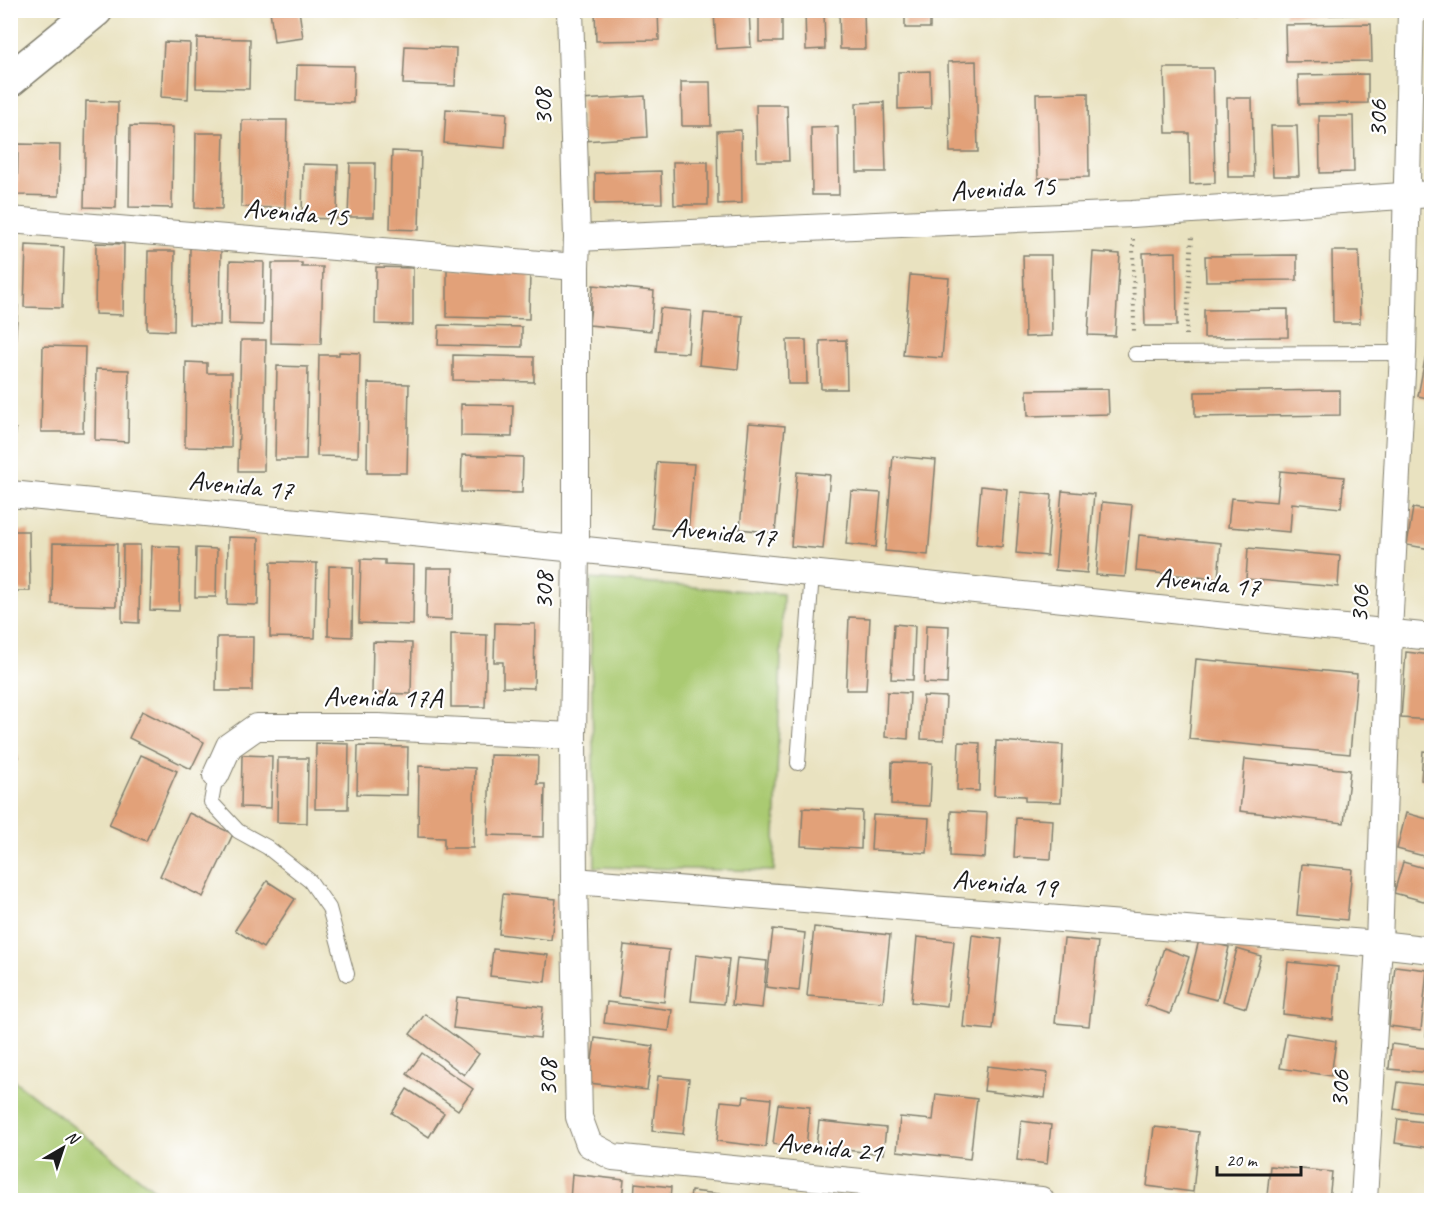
<svg xmlns="http://www.w3.org/2000/svg" width="1442" height="1211" font-family="Caveat,sans-serif">
<style>
.green{fill:#aaca72;stroke:#637347;stroke-width:1.5}
.building{fill:#e2a179}
.lines{fill:none;stroke-linecap:round;stroke-linejoin:round}
.service-casing{stroke:#827f6e;stroke-width:16}
.minor-casing{stroke:#827f6e;stroke-width:28}
.trunk-casing{stroke:#827f6e;stroke-width:36}
.path{stroke:#827f6e;stroke-width:4;stroke-dasharray:1.5 4.5;stroke-linecap:butt}
.service{stroke:#fff;stroke-width:14}
.minor{stroke:#fff;stroke-width:26}
.trunk{stroke:#fff;stroke-width:33}
.labels{text-anchor:middle;dominant-baseline:central;stroke-width:4.5;stroke-linejoin:round;paint-order:stroke}
.street-label{font-size:28px;fill:#1c1c1c;stroke:#fff}
</style>
<rect width="100%" height="100%" fill="#fff"/>
<filter id="ink" filterUnits="userSpaceOnUse"><feTurbulence type="fractalNoise" baseFrequency=".0167" numOctaves="2"/><feDisplacementMap in="SourceGraphic" scale="12" xChannelSelector="R" yChannelSelector="G"/><feConvolveMatrix kernelMatrix="1 2 1 2 8 2 1 2 1" color-interpolation-filters="sRGB"/></filter>
<filter id="wash" filterUnits="userSpaceOnUse"><feTurbulence type="fractalNoise" baseFrequency=".008" numOctaves="4" result="noise"/><feDisplacementMap in="SourceGraphic" scale="24" xChannelSelector="R" yChannelSelector="G"/><feGaussianBlur stdDeviation="1.35" result="paint"/><feColorMatrix in="noise" values="0 0 0 0 0 0 0 0 0 0 0 0 0 0 0 0 0 1.4 0 .05"/><feComposite in="paint" operator="in"/></filter>
<g filter="url(#wash)">
<rect width="100%" height="100%" fill="#e9e2c0"/>
<!-- green -->
<g class="green">
<polygon points="590,579 783,594 774,871 595,867"/>
<polygon points="10,1078 11,1078 168,1200 11,1200"/>
</g>
<g id="blocks">
<!-- building -->
<g class="building">
<polygon points="270,10 299,10 303,38 274,42"/>
<polygon points="484,10 531,10 531,14 484,12"/>
<polygon points="595,10 658,10 659,40 596,41"/>
<polygon points="714,10 749,10 751,47 716,49"/>
<rect x="759" y="10" width="23" height="32"/>
<polygon points="805,10 824,10 825,49 806,50"/>
<polygon points="839,10 864,10 865,49 840,49"/>
<rect x="905" y="10" width="25" height="18"/>
<polygon points="1235,10 1259,10 1259,13 1236,14"/>
<polygon points="1285,10 1375,10 1375,14 1285,16"/>
<polygon points="1371,24 1372,61 1286,62 1285,25"/>
<polygon points="197,38 250,39 249,89 196,88"/>
<polygon points="164,42 190,43 188,99 161,97"/>
<polygon points="405,46 456,48 455,86 403,84"/>
<polygon points="976,61 978,152 950,152 948,62"/>
<polygon points="297,65 354,66 353,103 296,101"/>
<polygon points="1164,68 1213,68 1215,183 1190,184 1189,133 1166,133"/>
<polygon points="930,71 931,108 898,109 898,72"/>
<polygon points="1368,74 1368,103 1299,104 1298,75"/>
<polygon points="681,82 710,82 711,126 682,126"/>
<polygon points="1088,93 1089,177 1038,178 1036,94"/>
<polygon points="645,96 647,137 583,141 581,100"/>
<polygon points="1227,98 1252,98 1254,177 1228,177"/>
<polygon points="86,101 118,102 116,208 84,207"/>
<polygon points="884,102 886,172 857,172 856,103"/>
<polygon points="756,105 787,105 789,161 757,161"/>
<polygon points="446,109 507,113 505,148 444,143"/>
<polygon points="1319,116 1353,116 1354,172 1320,173"/>
<polygon points="242,120 287,120 285,208 241,207"/>
<polygon points="130,126 173,127 172,208 129,207"/>
<polygon points="1271,126 1297,126 1299,176 1273,176"/>
<polygon points="838,127 839,195 812,195 811,128"/>
<polygon points="741,130 742,203 718,204 717,131"/>
<polygon points="196,133 224,133 222,209 195,208"/>
<polygon points="18,144 60,145 59,196 17,195"/>
<polygon points="392,151 421,152 419,230 390,229"/>
<polygon points="673,162 708,162 708,205 674,205"/>
<polygon points="350,163 375,163 374,217 348,217"/>
<polygon points="303,164 338,165 337,219 302,218"/>
<polygon points="661,171 662,203 595,204 595,173"/>
<polygon points="96,243 124,244 123,315 95,314"/>
<polygon points="26,245 64,247 62,308 24,307"/>
<polygon points="190,248 221,249 220,325 189,324"/>
<polygon points="148,251 175,251 174,331 147,330"/>
<polygon points="1332,251 1359,251 1360,323 1333,323"/>
<polygon points="1093,252 1120,254 1115,336 1088,335"/>
<polygon points="1176,252 1177,326 1145,326 1143,253"/>
<polygon points="1023,255 1051,255 1052,336 1025,337"/>
<polygon points="1297,255 1297,280 1206,281 1205,256"/>
<polygon points="230,261 264,262 263,325 229,324"/>
<polygon points="272,263 302,263 302,267 323,267 321,344 271,343"/>
<polygon points="376,267 413,268 413,325 375,324"/>
<polygon points="447,269 530,271 529,319 447,317"/>
<polygon points="910,275 949,278 942,358 903,355"/>
<polygon points="593,285 654,291 651,331 589,325"/>
<polygon points="10,305 18,306 15,344 10,343"/>
<polygon points="660,308 691,311 688,353 656,351"/>
<polygon points="1288,309 1288,337 1204,338 1204,310"/>
<polygon points="704,313 743,316 738,369 699,365"/>
<polygon points="439,325 522,327 522,347 438,345"/>
<polygon points="241,340 266,340 264,471 238,471"/>
<polygon points="787,340 806,340 807,384 788,384"/>
<polygon points="846,340 847,389 821,389 820,341"/>
<polygon points="43,346 85,347 83,432 41,432"/>
<polygon points="339,352 360,353 358,457 317,456 319,355 339,355"/>
<polygon points="453,355 534,357 534,382 453,380"/>
<polygon points="1425,359 1431,360 1431,399 1418,396"/>
<polygon points="186,362 207,363 207,373 232,373 231,448 185,447"/>
<polygon points="277,366 308,367 306,460 275,460"/>
<polygon points="96,369 129,370 128,442 95,440"/>
<polygon points="368,383 409,384 407,473 367,473"/>
<polygon points="1108,389 1109,414 1028,416 1027,390"/>
<polygon points="1340,390 1340,415 1195,417 1195,392"/>
<polygon points="461,404 513,405 512,437 461,436"/>
<polygon points="749,423 785,426 775,533 740,529"/>
<polygon points="10,429 16,429 12,469 10,469"/>
<polygon points="462,455 523,457 522,493 461,492"/>
<polygon points="893,456 936,460 928,555 885,551"/>
<polygon points="657,462 694,464 688,532 652,528"/>
<polygon points="1280,471 1344,477 1341,508 1292,503 1290,532 1228,527 1231,498 1277,502"/>
<polygon points="797,472 830,475 823,549 791,546"/>
<polygon points="981,486 1007,489 1002,547 976,544"/>
<polygon points="851,491 881,493 876,547 846,544"/>
<polygon points="1062,491 1094,494 1087,573 1055,570"/>
<polygon points="1021,492 1052,495 1047,556 1016,553"/>
<polygon points="1102,502 1132,505 1125,577 1096,575"/>
<polygon points="1413,508 1431,511 1431,549 1407,545"/>
<polygon points="10,531 29,531 30,591 10,591"/>
<polygon points="1139,535 1221,543 1218,579 1136,571"/>
<polygon points="228,537 259,538 258,605 227,604"/>
<polygon points="53,543 117,544 116,606 52,604"/>
<polygon points="123,545 140,545 139,623 122,622"/>
<polygon points="152,546 180,547 179,611 150,610"/>
<polygon points="196,548 217,549 216,597 195,597"/>
<polygon points="1248,548 1340,556 1338,587 1246,579"/>
<polygon points="361,559 385,560 385,564 414,565 413,625 359,623"/>
<polygon points="271,562 317,563 315,638 270,637"/>
<polygon points="329,566 353,567 352,637 328,636"/>
<polygon points="427,568 453,568 452,620 426,619"/>
<polygon points="849,617 870,618 866,690 846,690"/>
<polygon points="495,623 535,624 534,688 503,687 503,662 494,662"/>
<polygon points="894,624 915,626 913,680 891,679"/>
<polygon points="926,625 949,626 947,684 924,683"/>
<polygon points="451,634 487,635 485,707 451,707"/>
<polygon points="217,637 253,637 252,691 216,691"/>
<polygon points="373,642 412,643 411,694 372,693"/>
<polygon points="1406,652 1431,655 1431,720 1401,718"/>
<polygon points="1196,659 1357,674 1350,754 1189,739"/>
<polygon points="887,692 910,693 908,739 885,737"/>
<polygon points="923,696 946,697 944,740 921,739"/>
<polygon points="142,711 204,742 191,769 129,738"/>
<polygon points="996,741 1063,745 1061,802 1025,801 1025,796 994,795"/>
<polygon points="959,742 980,743 979,791 957,790"/>
<polygon points="316,743 349,744 348,809 315,809"/>
<polygon points="358,746 408,747 407,795 357,794"/>
<polygon points="1423,751 1431,752 1431,781 1421,780"/>
<polygon points="10,752 19,757 10,770"/>
<polygon points="141,755 177,771 146,841 109,825"/>
<polygon points="242,755 272,756 271,808 241,807"/>
<polygon points="490,755 538,756 537,784 545,784 544,837 488,835"/>
<polygon points="278,758 308,758 307,823 277,822"/>
<polygon points="1245,759 1350,770 1344,823 1240,811"/>
<polygon points="892,762 932,763 930,806 891,804"/>
<polygon points="419,766 475,768 473,848 444,848 444,838 418,837"/>
<polygon points="803,808 862,811 861,849 801,846"/>
<polygon points="951,811 987,813 985,858 950,856"/>
<polygon points="189,813 233,834 203,897 160,876"/>
<polygon points="1406,813 1431,820 1431,858 1397,849"/>
<polygon points="873,815 929,818 927,853 871,850"/>
<polygon points="1016,818 1053,820 1051,859 1014,857"/>
<polygon points="1403,862 1431,870 1431,903 1394,893"/>
<polygon points="1302,864 1352,869 1347,920 1297,915"/>
<polygon points="267,881 295,899 263,948 235,930"/>
<polygon points="503,894 556,899 551,940 499,934"/>
<polygon points="814,927 890,935 883,1002 807,996"/>
<polygon points="773,929 805,933 799,991 766,987"/>
<polygon points="972,935 1002,939 993,1030 963,1027"/>
<polygon points="917,937 954,941 947,1006 911,1002"/>
<polygon points="1064,939 1098,942 1089,1026 1055,1023"/>
<polygon points="1199,940 1229,947 1217,1000 1186,992"/>
<polygon points="624,945 669,950 664,1002 618,997"/>
<polygon points="1164,948 1189,957 1170,1014 1145,1005"/>
<polygon points="493,949 548,955 545,982 490,976"/>
<polygon points="1237,949 1261,956 1246,1008 1223,1001"/>
<polygon points="696,955 729,959 724,1004 691,1001"/>
<polygon points="737,958 767,961 762,1008 732,1005"/>
<polygon points="1288,962 1338,967 1333,1020 1283,1014"/>
<polygon points="1395,966 1427,970 1421,1030 1389,1026"/>
<polygon points="457,997 543,1007 540,1038 453,1028"/>
<polygon points="1430,999 1431,999 1431,1037 1426,1036"/>
<polygon points="607,1002 672,1010 669,1031 604,1023"/>
<polygon points="425,1014 479,1054 464,1075 410,1034"/>
<polygon points="1286,1033 1336,1041 1331,1076 1280,1068"/>
<polygon points="595,1038 653,1046 647,1090 589,1083"/>
<polygon points="1391,1044 1431,1049 1431,1073 1389,1069"/>
<polygon points="422,1053 473,1089 458,1110 407,1074"/>
<polygon points="987,1066 1048,1073 1045,1098 984,1091"/>
<polygon points="658,1076 689,1079 683,1134 652,1131"/>
<polygon points="1398,1082 1431,1086 1431,1114 1394,1109"/>
<polygon points="407,1089 444,1113 429,1137 392,1113"/>
<polygon points="936,1094 977,1099 970,1159 897,1151 900,1117 933,1120"/>
<polygon points="744,1096 771,1099 766,1147 717,1141 721,1101 743,1103"/>
<polygon points="778,1104 810,1107 806,1148 773,1144"/>
<polygon points="1398,1119 1431,1123 1431,1148 1395,1143"/>
<polygon points="819,1121 886,1128 883,1154 816,1147"/>
<polygon points="1021,1121 1051,1125 1047,1164 1017,1160"/>
<polygon points="1154,1127 1199,1132 1193,1192 1147,1186"/>
<polygon points="1270,1166 1332,1172 1329,1200 1309,1200 1267,1196"/>
<polygon points="572,1174 624,1180 622,1200 570,1200"/>
<polygon points="635,1183 671,1187 670,1200 634,1200"/>
<polygon points="691,1191 738,1196 738,1200 690,1200"/>
<polygon points="1401,1196 1425,1199 1425,1200 1400,1200"/>
</g>
</g>
</g>
<g filter="url(#ink)">
<use href="#blocks" fill-opacity="0" stroke="#827f6e" stroke-width="1.5"/>
<g class="lines">
<!-- service casing -->
<g class="service-casing">
<g id="service">
<polyline points="1135,354 1403,353"/>
<polyline points="798,763 812,573"/>
<polyline points="216,775 211,802 238,831 267,847 310,881 329,908 347,974"/>
</g>
</g>
<!-- minor casing -->
<g class="minor-casing">
<g id="minor">
<polyline points="570,10 577,238 576,267 576,549 573,736 574,881 579,1117 589,1144 613,1157 1041,1200"/>
<polyline points="10,220 576,267"/>
<polyline points="577,238 1132,214 1432,194"/>
<polyline points="10,494 576,549 1432,637"/>
<polyline points="216,775 229,746 256,727 378,727 573,736"/>
<polyline points="574,881 1379,944 1432,950"/>
<polyline points="1364,1200 1379,944 1389,632 1403,353 1411,10"/>
</g>
</g>
<!-- trunk casing -->
<g class="trunk-casing">
<polyline id="trunk" points="10,80 96,10"/>
</g>
<!-- path -->
<g class="path">
<polyline points="1133,239 1134,333"/>
<polyline points="1186,335 1192,235"/>
</g>
<!-- service -->
<use href="#service" class="service"/>
<!-- minor -->
<use href="#minor" class="minor"/>
<!-- trunk -->
<use href="#trunk" class="trunk"/>
</g>
</g>
<g class="labels">
<!-- street labels -->
<g class="street-label">
<text transform="translate(542 107) rotate(-92)">308</text>
<text transform="translate(1377 119) rotate(-89)">306</text>
<text transform="translate(1003 188) rotate(-3)">Avenida 15</text>
<text transform="translate(296 212) rotate(5)">Avenida 15</text>
<text transform="translate(241 485) rotate(6)">Avenida 17</text>
<text transform="translate(724 532) rotate(6)">Avenida 17</text>
<text transform="translate(1208 582) rotate(6)">Avenida 17</text>
<text transform="translate(543 591) rotate(-89)">308</text>
<text transform="translate(1359 604) rotate(-87)">306</text>
<text transform="translate(383 697) rotate(1)">Avenida 17A</text>
<text transform="translate(1005 883) rotate(5)">Avenida 19</text>
<text transform="translate(547 1078) rotate(-91)">308</text>
<text transform="translate(1339 1089) rotate(-87)">306</text>
<text transform="translate(830 1147) rotate(6)">Avenida 21</text>
</g>
</g>
<!-- margin -->
<rect width="1442" height="1211" fill="none" stroke="#fff" stroke-width="36"/>
<!-- north arrow -->
<g transform="translate(63 1148) rotate(39)" stroke="#ffffff" stroke-width="4.5" paint-order="stroke">
<path d="M0-4.5L10 22L0 15L-10 22Z" fill="#1c1c1c"/>
<text y="-9" font-size="16" font-weight="bold" text-anchor="middle" fill="#1c1c1c">N</text>
</g>
<!-- scale -->
<path d="M1217 1166v9h84v-9" fill="none" stroke="#1c1c1c" stroke-width="3"/>
<text x="1226" y="1166" font-size="18" fill="#1c1c1c" stroke="#ffffff" stroke-width="4.5" paint-order="stroke">20 m</text>
</svg>
